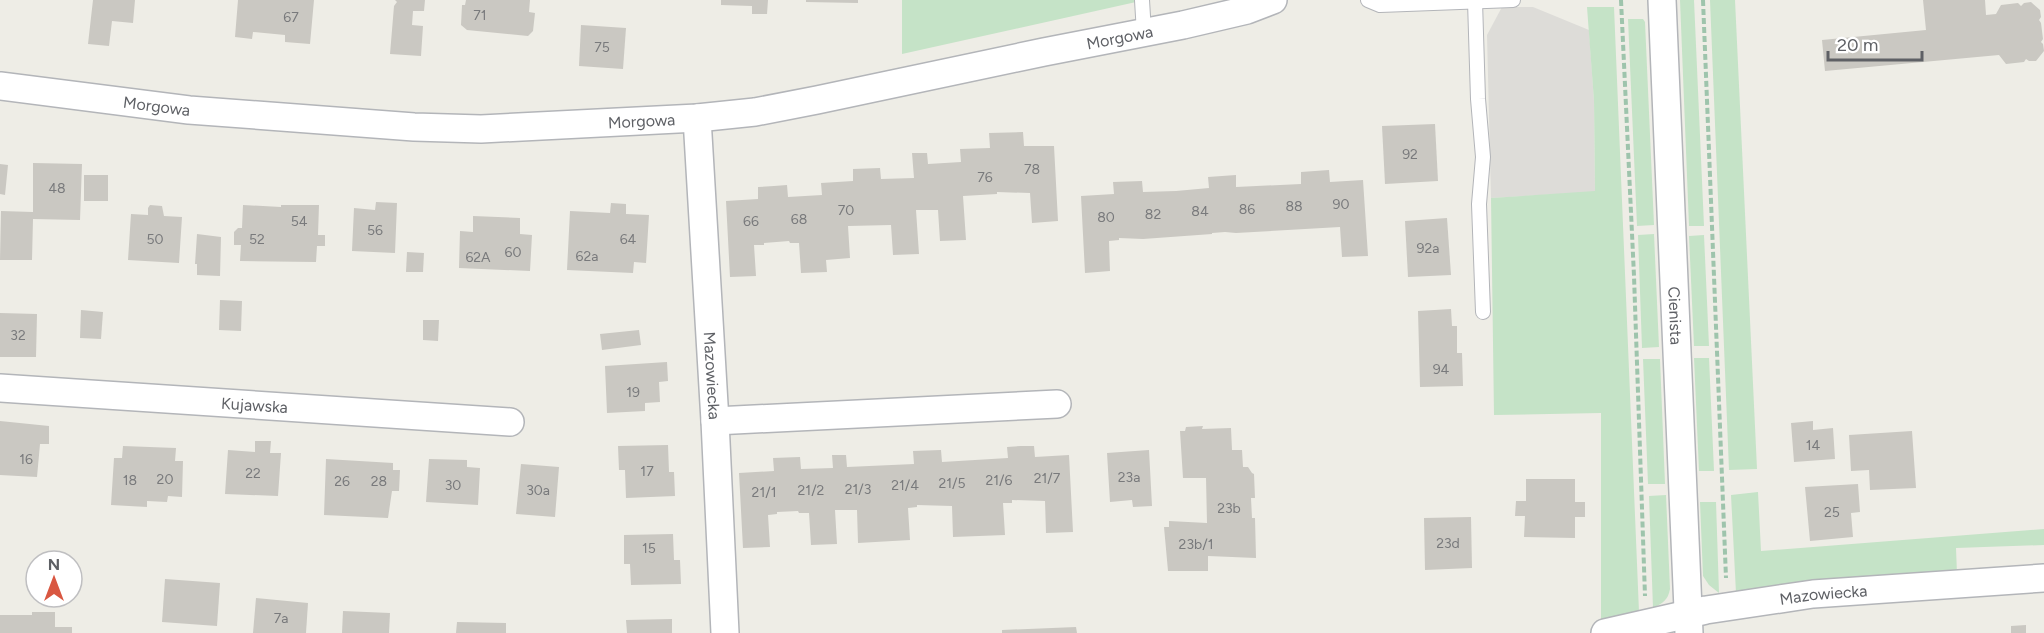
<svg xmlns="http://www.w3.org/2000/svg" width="2044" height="633" font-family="Figtree,sans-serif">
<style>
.industrial{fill:#dddcd8}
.green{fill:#c5e3c7}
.building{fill:#cac8c2}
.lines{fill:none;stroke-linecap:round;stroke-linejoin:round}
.service-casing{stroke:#b3b5b9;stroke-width:16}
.minor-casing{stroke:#b3b5b9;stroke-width:30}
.path{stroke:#9ec4ac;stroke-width:4;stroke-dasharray:6 3;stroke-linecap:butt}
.service{stroke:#fff;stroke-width:14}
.minor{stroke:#fff;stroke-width:27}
.labels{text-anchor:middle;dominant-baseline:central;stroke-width:5;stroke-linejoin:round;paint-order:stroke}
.number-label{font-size:14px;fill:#797a7c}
.street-label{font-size:16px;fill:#5e6065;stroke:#fff}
</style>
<rect width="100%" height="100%" fill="#eeede6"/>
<!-- industrial -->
<polygon class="industrial" points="1502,7 1533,7 1589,30 1594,101 1595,192 1491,198 1487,35"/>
<!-- green -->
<g class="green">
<polygon points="902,0 1145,0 902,54"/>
<polygon points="1680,0 1694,0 1704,226 1689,226"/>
<polygon points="1710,0 1735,0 1757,469 1729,470"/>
<polygon points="1587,7 1614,7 1639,612 1601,621 1601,413 1494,415 1491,198 1595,191 1594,101"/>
<polygon points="1628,19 1643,19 1645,22 1654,225 1637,226"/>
<polygon points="1654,234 1659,347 1642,348 1638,235"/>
<polygon points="1704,235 1709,346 1694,346 1689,236"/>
<polygon points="1694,358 1709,358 1714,471 1699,471"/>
<polygon points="1643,359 1660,359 1665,484 1648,484"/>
<polygon points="1758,492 1761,551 2044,529 2044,545 1956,548 1957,574 1736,593 1731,495"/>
<path d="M1666,495l4,94c-2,11 -7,14 -17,19l-4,-112z"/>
<polygon points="1700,502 1716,502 1719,593 1709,585 1703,576"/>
</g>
<!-- building -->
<g class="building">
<polygon points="93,0 135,0 133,23 112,21 109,46 88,44"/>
<polygon points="238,0 314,0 310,44 285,42 285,35 253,32 252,39 235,37"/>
<polygon points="395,0 425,0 424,11 413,11 412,25 423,26 421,56 390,54 394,6 397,2"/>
<polygon points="466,0 530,0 529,12 535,13 533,31 528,36 467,30 461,25 462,5 465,5"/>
<polygon points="721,0 768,0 767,14 752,14 752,6 721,5"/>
<polygon points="806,0 858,0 858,3 806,2"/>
<polygon points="1923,0 1985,0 1986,15 1996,14 2001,5 2018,3 2021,6 2024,3 2031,2 2040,10 2041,17 2039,20 2041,23 2043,39 2041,42 2043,44 2044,51 2036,61 2029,61 2026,59 2024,62 2006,64 1999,55 1825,71 1822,40 1926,30"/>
<polygon points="581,25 626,28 623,69 579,66"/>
<polygon points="1435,124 1438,181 1385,184 1382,126"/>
<polygon points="1023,132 1024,146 1054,146 1058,221 1032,223 1030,193 997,192 997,194 963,196 966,240 940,241 938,210 916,210 919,254 893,255 891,225 848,226 850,258 826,260 827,272 801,273 799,243 790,243 789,241 764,243 764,245 754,245 756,276 730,277 726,201 758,199 758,187 774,186 787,185 788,197 822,195 821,183 853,181 853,169 880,168 881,179 914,178 912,153 927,153 928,164 961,162 960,149 990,148 989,133"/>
<polygon points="33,163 82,164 80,220 33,219 32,260 0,260 1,211 33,212"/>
<polygon points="0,164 8,165 5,195 0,194"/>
<polygon points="1329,170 1330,182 1363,180 1368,256 1342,257 1340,227 1236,233 1225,232 1212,233 1212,234 1143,239 1119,238 1119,240 1109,241 1110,271 1085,273 1081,196 1114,194 1113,182 1142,181 1143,192 1176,191 1209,188 1208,177 1236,175 1236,187 1301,184 1301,172"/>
<rect x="84" y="175" width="24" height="26"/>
<polygon points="376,202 397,203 395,253 352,251 354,208 375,210"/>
<polygon points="611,203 626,204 626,214 649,215 646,263 634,262 633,273 567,270 570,211 610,213"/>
<polygon points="150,205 162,206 164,216 182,217 179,263 128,260 131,214 148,215 148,208"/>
<polygon points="243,205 281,207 281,205 319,205 318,235 325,235 325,246 317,246 316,262 240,261 241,245 234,245 234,232 238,228 242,228"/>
<polygon points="473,216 520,218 520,234 532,235 530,271 459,268 460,231 473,232"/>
<polygon points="1447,218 1451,275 1408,277 1405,221"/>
<polygon points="197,234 221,237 220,276 197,275 197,264 195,264"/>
<polygon points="407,252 424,253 423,272 406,272"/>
<polygon points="220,300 242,301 241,331 219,330"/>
<polygon points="1451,309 1452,326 1457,326 1457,353 1462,353 1463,386 1420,387 1418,311"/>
<polygon points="81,310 103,312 101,339 80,338"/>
<polygon points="0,313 37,314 36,357 0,357"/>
<polygon points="423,320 439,320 438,341 423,340"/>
<polygon points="639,330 641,345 602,350 600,334"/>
<polygon points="667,362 668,381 659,382 660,402 645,403 645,411 607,413 605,366"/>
<polygon points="0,421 49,426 49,444 40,444 37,477 0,475"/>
<polygon points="1813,421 1813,430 1833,428 1835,459 1794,462 1791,423"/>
<polygon points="1203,426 1202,429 1231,428 1232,450 1242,450 1243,467 1248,467 1252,473 1254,474 1255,498 1251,498 1252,518 1255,518 1256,558 1208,556 1208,571 1168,571 1164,527 1169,527 1169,521 1207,523 1206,478 1183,478 1180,431 1185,431 1186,427"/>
<polygon points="1912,431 1916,488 1870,490 1869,470 1851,471 1849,435"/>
<polygon points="255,441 271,441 270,453 281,453 278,496 225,494 228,450 255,452"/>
<polygon points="668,445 669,472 674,472 675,496 626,498 625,470 619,470 618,446"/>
<polygon points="123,446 176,448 175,461 183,461 182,497 168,496 167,502 147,501 147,507 111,505 114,458 122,458"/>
<polygon points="1021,446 1034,446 1035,457 1069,455 1073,532 1046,533 1045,501 1012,500 1012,503 1003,503 1005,535 953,537 952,506 917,505 917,507 908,508 910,540 858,543 857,510 835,510 837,544 811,545 809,513 799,513 798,511 777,512 777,514 768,515 770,547 743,548 739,473 774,471 773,458 800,457 801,469 833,468 832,455 846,455 847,467 914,464 913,451 941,450 942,462 1008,458 1007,447"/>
<polygon points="1149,450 1152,506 1133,507 1132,500 1110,502 1107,453"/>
<polygon points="326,459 393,463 393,470 400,470 399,491 392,491 388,518 324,515"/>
<polygon points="429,459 467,460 467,467 480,468 478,505 426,502"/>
<polygon points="521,464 559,467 555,517 516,514"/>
<polygon points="1526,479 1575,479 1575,502 1585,502 1585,517 1575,517 1575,538 1524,537 1525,516 1515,516 1516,501 1526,501"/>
<polygon points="1858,484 1860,512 1851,513 1853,537 1810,541 1805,487"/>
<polygon points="1471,517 1472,568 1425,570 1424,518"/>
<polygon points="673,534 674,560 680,560 681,584 631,585 630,564 624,564 624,535"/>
<polygon points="165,579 220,583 217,626 162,622"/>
<polygon points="256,598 308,603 306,633 253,633"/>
<polygon points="343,611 390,613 389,633 342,633"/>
<polygon points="32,612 55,612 55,627 72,627 72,633 0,633 0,615 32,615"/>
<polygon points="672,619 672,633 627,633 626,620"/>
<polygon points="457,622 506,623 506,633 456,633"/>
<polygon points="2026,625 2026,633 2011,633 2011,626"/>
<polygon points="1076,627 1077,633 1002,633 1002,630"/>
</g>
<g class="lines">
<!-- service casing -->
<g class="service-casing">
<g id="service">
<polyline points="1142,0 1144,33"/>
<polyline points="1368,0 1380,5 1513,0"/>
<polyline points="1475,1 1478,99 1483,157 1479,204 1483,312"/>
</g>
</g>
<!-- minor casing -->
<g class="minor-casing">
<g id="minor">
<path id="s1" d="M1662,0l27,633"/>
<path id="s2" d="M0,86l189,24 225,17 67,2 216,-11 58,-6 62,-12 227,-48 139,-27 64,-15 26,-10"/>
<path id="s3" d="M697,118l18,303 10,212"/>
<path id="s4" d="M0,388l510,34"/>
<polyline points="715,421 1057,404"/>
<path id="s5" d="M1605,633l101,-23 107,-16 231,-16"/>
</g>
</g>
<!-- path -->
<g class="path">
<polyline points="1621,0 1634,276 1645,596"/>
<polyline points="1703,0 1726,578"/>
</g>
<!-- service -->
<use href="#service" class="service"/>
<!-- minor -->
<use href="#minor" class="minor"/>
</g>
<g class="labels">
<!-- number labels -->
<g class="number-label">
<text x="480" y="15">71</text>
<text x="291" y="17">67</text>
<text x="602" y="47">75</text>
<text x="1410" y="154">92</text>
<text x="1032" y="169">78</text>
<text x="985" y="177">76</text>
<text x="57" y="188">48</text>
<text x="1341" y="204">90</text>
<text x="1294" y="206">88</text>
<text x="1247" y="209">86</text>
<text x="846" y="210">70</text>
<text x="1200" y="211">84</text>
<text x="1153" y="214">82</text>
<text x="1106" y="217">80</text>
<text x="799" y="219">68</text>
<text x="299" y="221">54</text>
<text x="751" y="221">66</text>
<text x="375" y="230">56</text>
<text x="155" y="239">50</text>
<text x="257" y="239">52</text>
<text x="628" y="239">64</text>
<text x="1428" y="248">92a</text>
<text x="513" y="252">60</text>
<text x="587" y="256">62a</text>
<text x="478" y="257">62A</text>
<text x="18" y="335">32</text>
<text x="1441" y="369">94</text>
<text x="633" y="392">19</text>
<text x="1813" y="445">14</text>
<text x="26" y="459">16</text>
<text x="647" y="471">17</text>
<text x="253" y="473">22</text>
<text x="1129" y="477">23a</text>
<text x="1047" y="478">21/7</text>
<text x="165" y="479">20</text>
<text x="130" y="480">18</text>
<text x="999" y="480">21/6</text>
<text x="342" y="481">26</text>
<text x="379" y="481">28</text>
<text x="952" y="483">21/5</text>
<text x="453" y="485">30</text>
<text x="905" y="485">21/4</text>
<text x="858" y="489">21/3</text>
<text x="538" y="490">30a</text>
<text x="811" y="490">21/2</text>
<text x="764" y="492">21/1</text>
<text x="1229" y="508">23b</text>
<text x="1832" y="512">25</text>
<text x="1448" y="543">23d</text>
<text x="1196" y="544">23b/1</text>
<text x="649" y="548">15</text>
<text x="281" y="618">7a</text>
</g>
<!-- street labels -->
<g class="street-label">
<text stroke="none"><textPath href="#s2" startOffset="1130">Morgowa</textPath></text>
<text stroke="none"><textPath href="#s2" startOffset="158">Morgowa</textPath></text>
<text stroke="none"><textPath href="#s2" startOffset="644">Morgowa</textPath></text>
<text stroke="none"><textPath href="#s1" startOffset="316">Cienista</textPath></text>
<text stroke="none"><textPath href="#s3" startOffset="258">Mazowiecka</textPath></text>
<text stroke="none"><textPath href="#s4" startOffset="255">Kujawska</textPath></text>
<text stroke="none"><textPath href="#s5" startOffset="222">Mazowiecka</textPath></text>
</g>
</g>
<!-- north arrow -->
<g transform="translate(54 579)"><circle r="28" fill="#ffffff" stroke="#bfbfc1" stroke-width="1.5"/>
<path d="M0-4.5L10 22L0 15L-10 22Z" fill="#d95741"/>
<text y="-9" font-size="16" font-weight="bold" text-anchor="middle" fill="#5e6065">N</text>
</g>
<!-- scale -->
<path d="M1828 51v9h94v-9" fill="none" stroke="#5e6065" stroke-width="3"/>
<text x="1837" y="51" font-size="18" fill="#5e6065" stroke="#ffffff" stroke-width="4.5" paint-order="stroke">20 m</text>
</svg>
